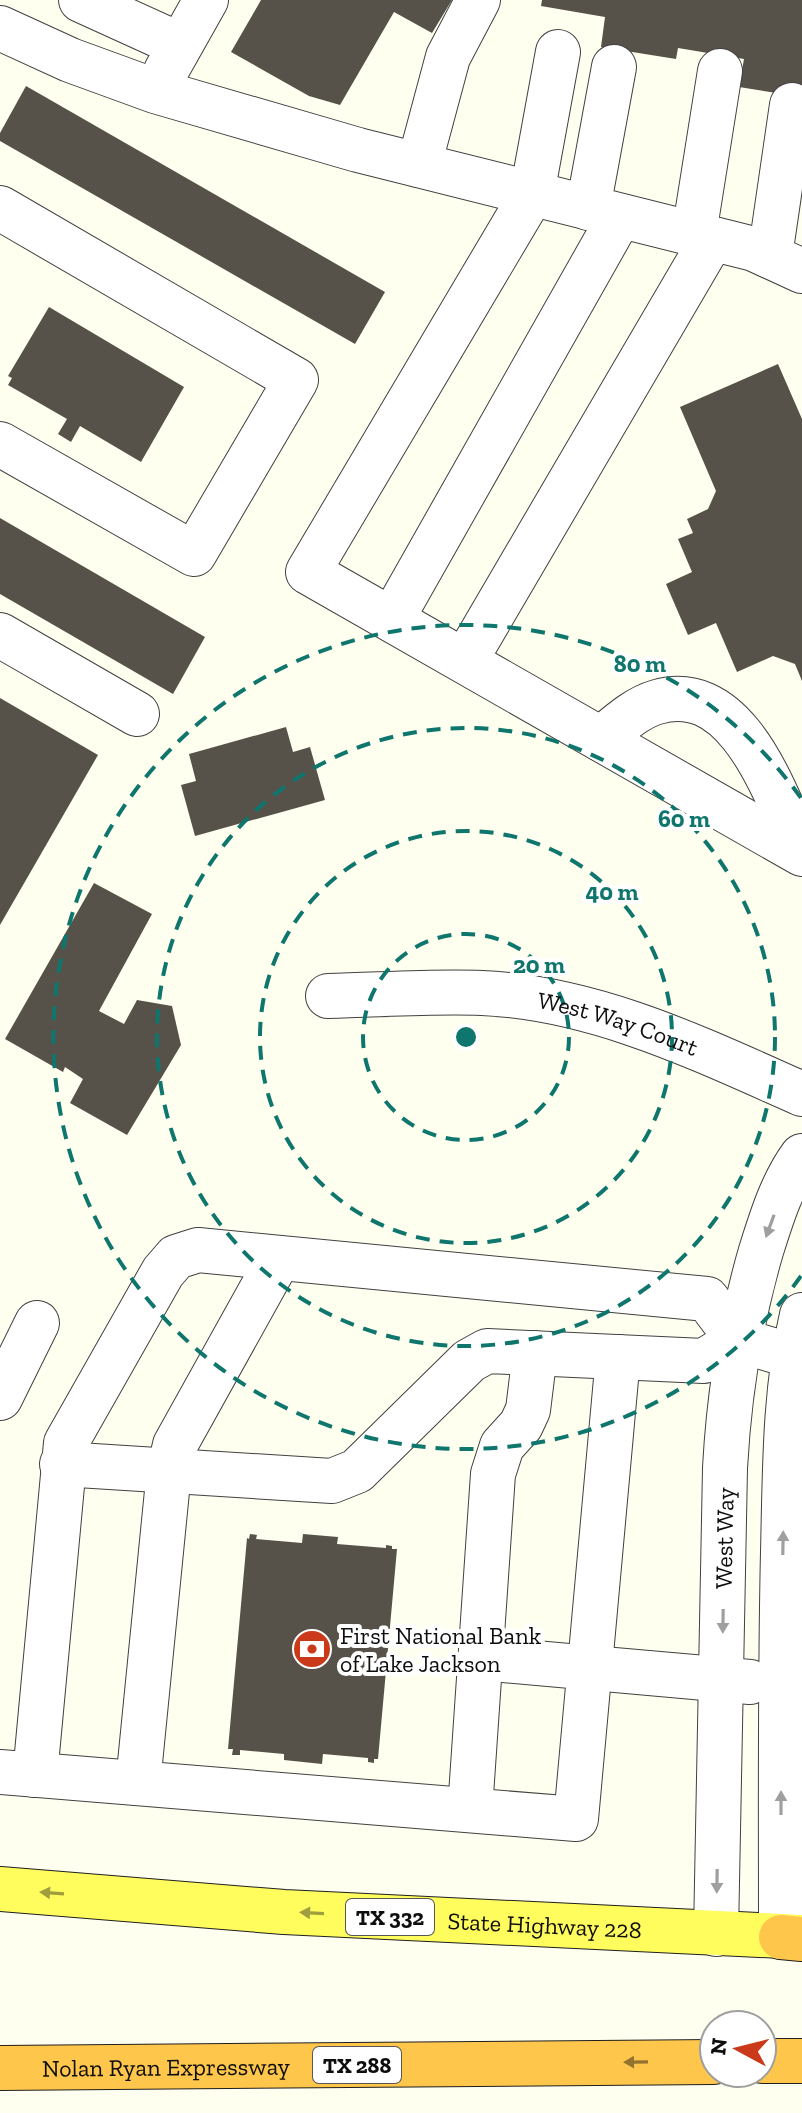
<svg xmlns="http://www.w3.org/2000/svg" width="802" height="2113" font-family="'Zilla Slab',serif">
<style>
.building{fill:#575249}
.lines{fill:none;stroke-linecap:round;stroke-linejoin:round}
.minor-casing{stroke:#414141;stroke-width:46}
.major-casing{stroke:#1f1f1f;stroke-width:46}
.highway-casing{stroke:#1f1f1f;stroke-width:46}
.minor{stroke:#fff;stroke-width:44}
.major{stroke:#fffc5e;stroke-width:44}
.highway{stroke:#ffc64c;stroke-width:44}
.oneway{fill:#9f9f9f}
.oneway2{fill:#9f9d3e}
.oneway3{fill:#937330}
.ring{fill:none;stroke:#0f766e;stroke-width:4;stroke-dasharray:14 10}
.labels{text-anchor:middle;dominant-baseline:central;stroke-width:8;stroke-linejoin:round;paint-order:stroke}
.shield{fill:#fff;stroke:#565656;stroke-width:2}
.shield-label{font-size:22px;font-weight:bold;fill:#0e0e0e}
.street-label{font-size:24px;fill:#0e0e0e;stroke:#fff}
.poi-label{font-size:24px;fill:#0e0e0e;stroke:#fff;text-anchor:start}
.centre{fill:#0f766e;stroke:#fff;stroke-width:4}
.ring-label{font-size:24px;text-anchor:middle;font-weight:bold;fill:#0f766e;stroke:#fff;stroke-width:8;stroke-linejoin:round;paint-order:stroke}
</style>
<rect width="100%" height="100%" fill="#feffee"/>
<!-- building -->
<g class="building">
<polygon points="261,0 452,0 432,33 394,12 340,105 309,96 231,52"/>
<polygon points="542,0 802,0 802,97 739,87 744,59 678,48 676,59 601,47 605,17 541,6"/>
<polygon points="26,86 385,292 355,344 0,141 0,133"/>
<polygon points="49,307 184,387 141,462 80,426 71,442 58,434 67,419 8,385 12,378 8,376"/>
<polygon points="778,364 802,419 802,681 795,664 773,656 737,672 716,623 688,635 666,584 692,572 678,539 693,533 687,519 708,509 716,491 680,407"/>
<polygon points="0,518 205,637 173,694 0,594"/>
<polygon points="0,698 98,755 0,925"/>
<polygon points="286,727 293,752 310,747 325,800 195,836 181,785 196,781 189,754"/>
<polygon points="94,883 152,914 99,1011 124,1024 137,1000 172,1006 181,1045 127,1135 70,1103 83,1079 65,1067 63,1072 5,1039"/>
<polygon points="250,1534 257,1535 256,1539 302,1543 303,1534 338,1537 337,1544 386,1548 386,1545 392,1546 392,1549 397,1549 378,1759 374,1759 374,1763 368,1762 368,1758 323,1754 322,1764 284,1760 284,1754 240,1750 240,1755 232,1755 233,1749 228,1749 247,1538 249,1539"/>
</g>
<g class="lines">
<!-- minor casing -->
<g class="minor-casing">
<g id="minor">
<polyline points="81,0 180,45"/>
<polyline points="0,28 70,60 155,91 358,150 754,249 802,271"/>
<polyline points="558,52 532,194 308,572 802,854"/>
<polyline points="166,71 206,0"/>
<polyline points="419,165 448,57 478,0"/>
<polyline points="0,208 296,380 194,554 0,444"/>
<polyline points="588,208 614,67"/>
<polyline points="694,234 720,71"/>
<polyline points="770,256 792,105"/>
<polyline points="392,619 620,216"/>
<polyline points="0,635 137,714"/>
<polyline points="465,661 712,239"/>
<path d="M601,739c17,-14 35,-31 56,-37 82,-24 119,95 145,151"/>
<path id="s1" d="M328,996c51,-1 103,-5 154,-3 114,5 218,56 320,101"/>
<polyline points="0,1398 37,1323"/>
<polyline points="62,1464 332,1481 357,1471 469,1361 487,1351 704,1361 738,1340"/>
<polyline points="480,1658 750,1682"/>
<polyline points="0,1772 576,1819 618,1357"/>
<polyline points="35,1775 66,1443 163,1272 176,1257 198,1250 707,1299 738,1340 793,1356"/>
<polyline points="138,1783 169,1471 175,1445 279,1258"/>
<polyline points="470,1810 493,1474 502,1446 521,1425 528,1410 535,1353"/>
<path id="s2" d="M716,1934l9,-466c4,-74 15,-145 36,-217 10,-32 21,-68 41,-95"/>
<path d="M781,1937c0,-128 -1,-257 2,-385 2,-80 1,-159 19,-237"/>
</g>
</g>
<!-- major casing -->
<g class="major-casing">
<g id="major">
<path id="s3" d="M0,1889l284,23 518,25"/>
</g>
</g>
<!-- highway casing -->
<g class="highway-casing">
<g id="highway">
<polyline points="781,1937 802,1939"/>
<polyline points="762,2061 802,2061"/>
<path id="s4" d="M0,2068l714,-6"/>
</g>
</g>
<!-- minor -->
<use href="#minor" class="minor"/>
<!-- major -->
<use href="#major" class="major"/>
<!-- highway -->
<use href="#highway" class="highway"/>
</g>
<!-- one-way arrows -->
<defs><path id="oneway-solid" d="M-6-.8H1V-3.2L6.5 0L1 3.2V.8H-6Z" transform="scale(2)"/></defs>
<g class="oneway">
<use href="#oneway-solid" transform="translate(770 1226) rotate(110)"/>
<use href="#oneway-solid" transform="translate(783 1543) rotate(-89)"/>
<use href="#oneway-solid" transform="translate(723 1621) rotate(91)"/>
<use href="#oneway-solid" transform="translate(781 1803) rotate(-90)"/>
<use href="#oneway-solid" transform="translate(717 1881) rotate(91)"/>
</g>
<g class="oneway2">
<use href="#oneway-solid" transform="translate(52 1893) rotate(-176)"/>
<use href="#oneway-solid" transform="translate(312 1913) rotate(-177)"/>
</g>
<use class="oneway3" href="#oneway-solid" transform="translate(636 2062) rotate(179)"/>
<!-- distance rings -->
<g class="ring">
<circle cx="466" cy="1037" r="103"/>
<circle cx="466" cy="1037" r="206"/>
<circle cx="466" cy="1037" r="309"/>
<path d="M801 1276A412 412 0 1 1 801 798"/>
</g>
<!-- icons -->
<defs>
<g id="bank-disc" transform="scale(2)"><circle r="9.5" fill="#ca3919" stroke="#fff"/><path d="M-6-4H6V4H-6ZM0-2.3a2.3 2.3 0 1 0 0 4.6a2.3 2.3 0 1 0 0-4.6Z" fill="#fff"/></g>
</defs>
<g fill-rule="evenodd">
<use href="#bank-disc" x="312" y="1649"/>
</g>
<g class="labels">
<!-- shield labels -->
<g class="shield">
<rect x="346" y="1899" width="88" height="36" rx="6"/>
<rect x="313" y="2047" width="88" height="36" rx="6"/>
</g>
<g class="shield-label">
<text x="390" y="1917">TX 332</text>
<text x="357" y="2065">TX 288</text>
</g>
<!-- street labels -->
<g class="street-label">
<text stroke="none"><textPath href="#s1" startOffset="294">West Way Court</textPath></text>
<text stroke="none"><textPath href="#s2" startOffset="396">West Way</textPath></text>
<text stroke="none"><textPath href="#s3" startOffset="546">State Highway 228</textPath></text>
<text stroke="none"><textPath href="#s4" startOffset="166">Nolan Ryan Expressway</textPath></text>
</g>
<!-- poi labels -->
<g class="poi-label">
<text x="340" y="1635">First National Bank<tspan x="340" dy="28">of Lake Jackson</tspan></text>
</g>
</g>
<circle cx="466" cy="1037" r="12" class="centre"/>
<g class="ring-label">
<text x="640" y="672">80 m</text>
<text x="684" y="827">60 m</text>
<text x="612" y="900">40 m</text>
<text x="539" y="973">20 m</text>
</g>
<!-- north arrow -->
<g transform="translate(738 2049) rotate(277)"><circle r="38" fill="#ffffff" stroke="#9f9f9f" stroke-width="2"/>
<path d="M0-6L14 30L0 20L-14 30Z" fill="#ca3919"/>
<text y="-12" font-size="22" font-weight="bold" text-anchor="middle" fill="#0e0e0e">N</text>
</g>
</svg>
